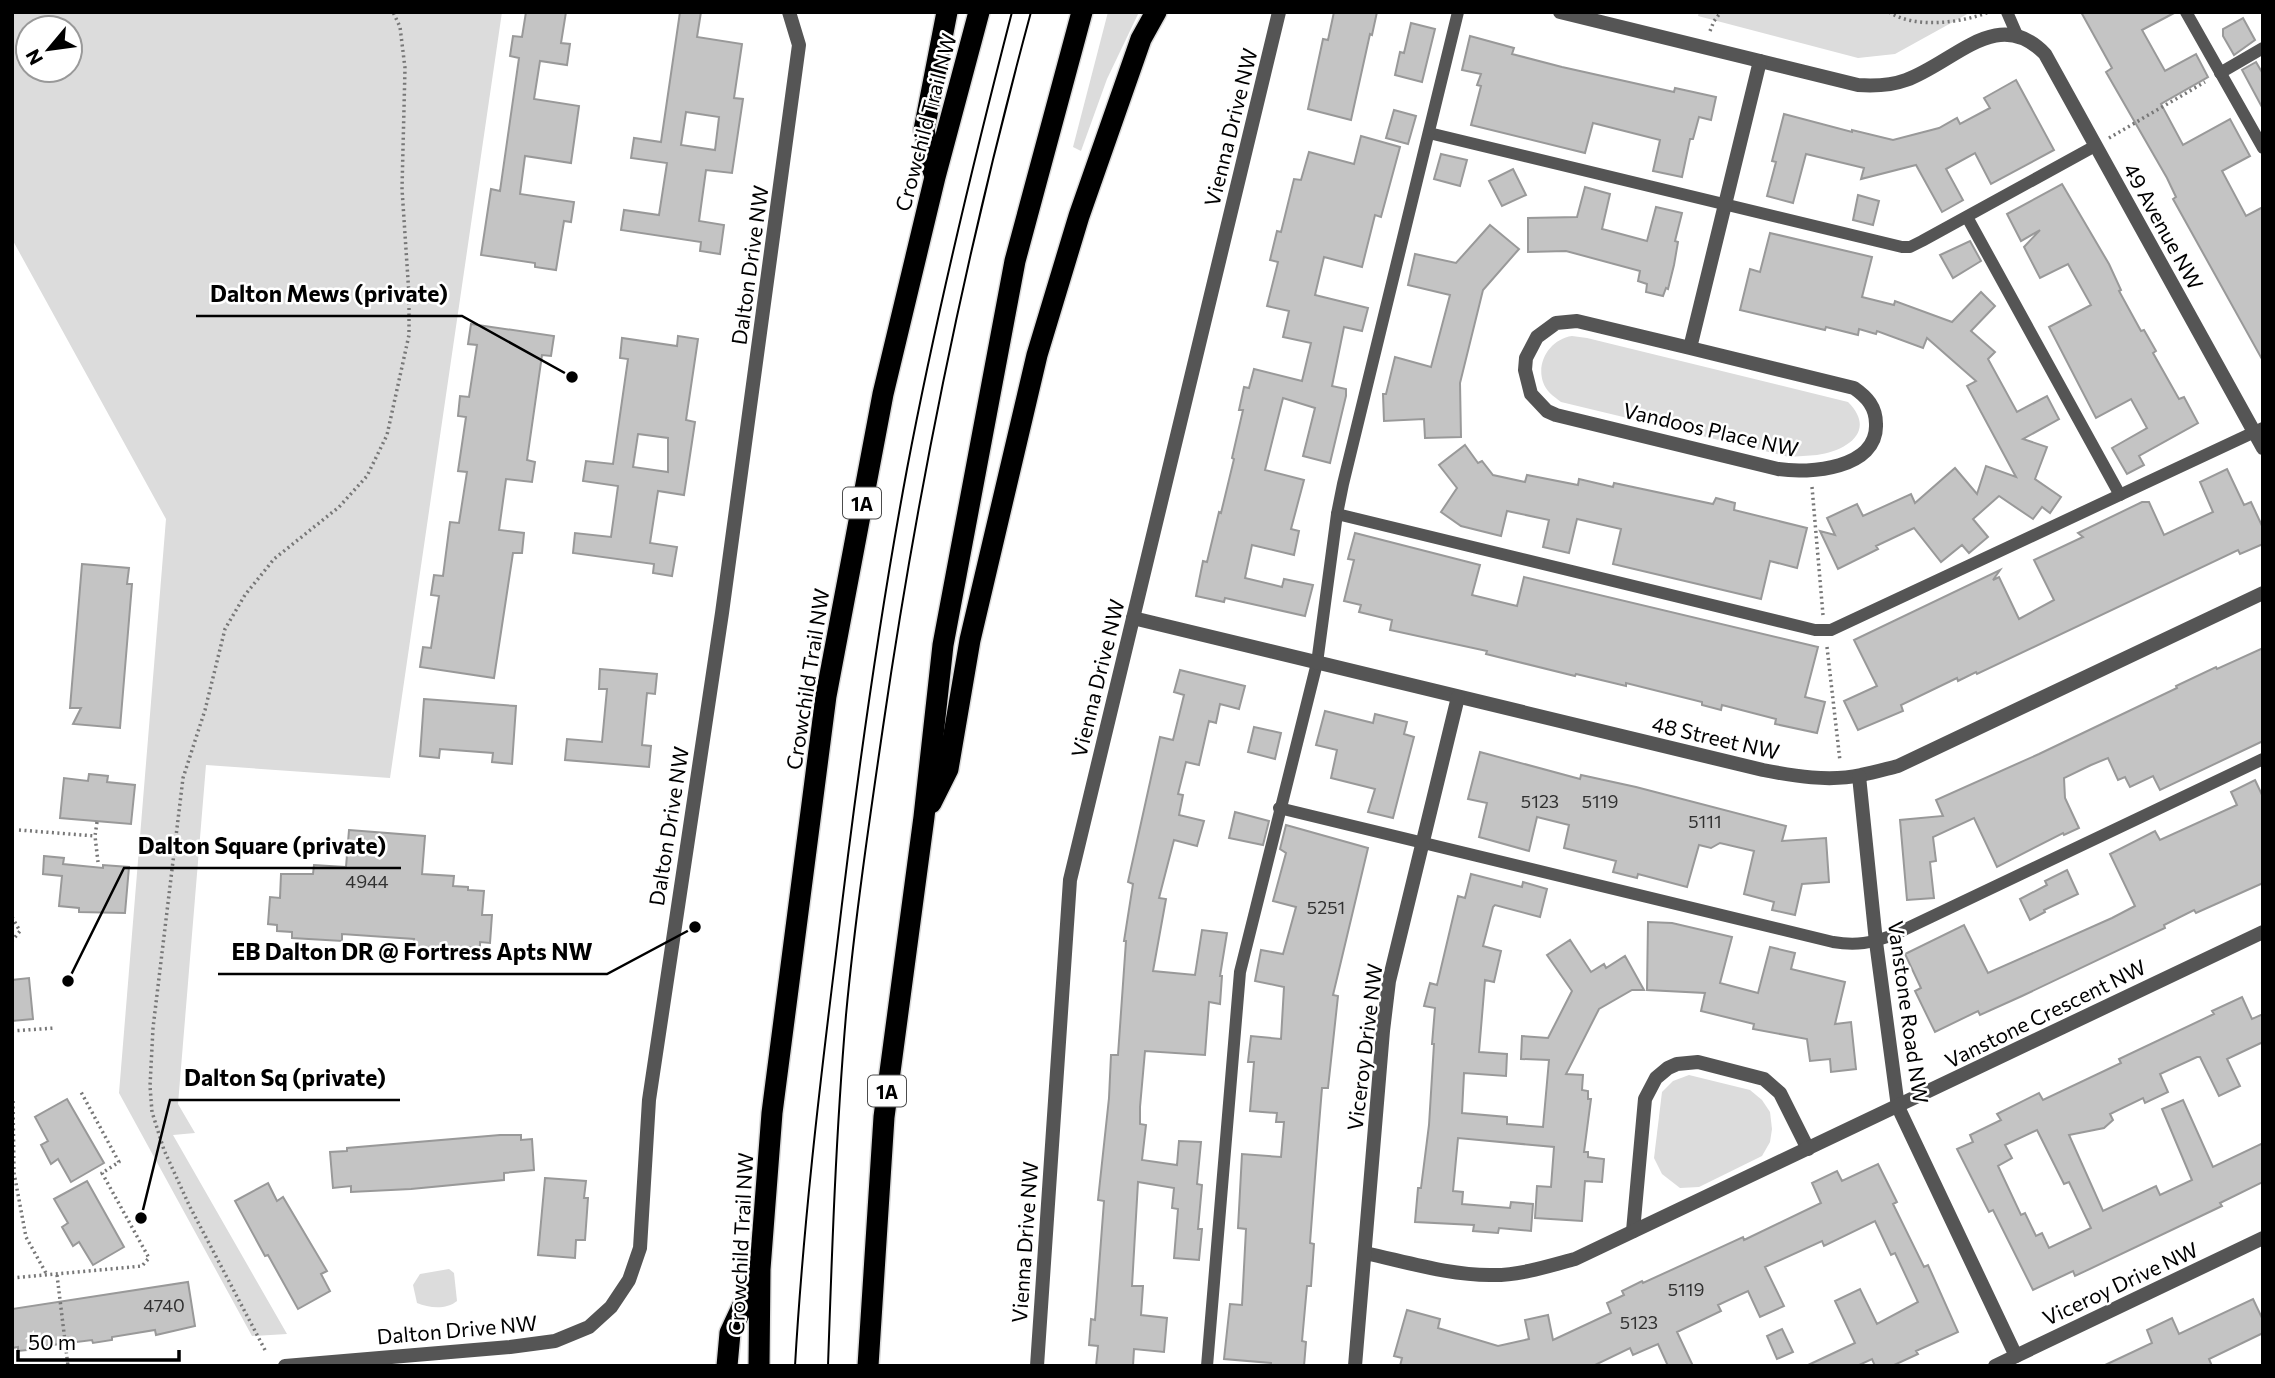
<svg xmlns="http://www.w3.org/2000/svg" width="2275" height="1378" font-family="Commissioner,sans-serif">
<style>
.green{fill:#dcdcdc;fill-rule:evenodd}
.building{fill:#c4c4c4;stroke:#999;stroke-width:2;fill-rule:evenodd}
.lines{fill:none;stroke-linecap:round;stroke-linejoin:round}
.highway-casing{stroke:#dbdbdb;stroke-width:24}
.path{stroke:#777;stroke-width:3.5;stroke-dasharray:2 3.5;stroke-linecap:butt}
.lane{stroke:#555;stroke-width:12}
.street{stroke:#555;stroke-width:14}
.highway{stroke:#000;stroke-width:21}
.tram{stroke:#000;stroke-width:2}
.labels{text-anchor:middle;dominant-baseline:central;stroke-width:5;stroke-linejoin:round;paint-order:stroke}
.number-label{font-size:18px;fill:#313131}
.shield{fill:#fff;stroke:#4c4c4c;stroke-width:2}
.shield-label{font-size:19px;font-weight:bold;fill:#000}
.street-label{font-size:21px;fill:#000;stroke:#fff}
.leader{fill:none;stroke:#000;stroke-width:2.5}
.callout-dot{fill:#000;stroke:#fff;stroke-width:2.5}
.callout-label{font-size:23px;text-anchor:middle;font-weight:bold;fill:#000;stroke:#fff;stroke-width:5;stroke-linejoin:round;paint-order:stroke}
</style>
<rect width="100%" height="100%" fill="#fff"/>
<!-- green -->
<g class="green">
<path d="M12,12h490l-112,766 -184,-13 -28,339 17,29 -22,2 114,199 -35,2 -133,-243 47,-574 -154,-280zM70,28v42h-42v-42z"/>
<polygon points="1108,12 1139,12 1107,79 1081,151 1073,147"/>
<polygon points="1699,12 1971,12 1895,54 1858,58 1698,16"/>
<path d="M1572,336l15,2 261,64c29,29 -1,49 -31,53 -9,1 -19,1 -28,2l-228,-55c-8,-6 -15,-11 -18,-20 -7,-21 8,-43 29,-46z"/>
<polygon points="1689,1075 1750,1090 1762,1100 1770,1112 1772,1129 1770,1142 1762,1156 1699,1187 1680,1188 1662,1174 1654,1158 1662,1092 1673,1081"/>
<path d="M449,1269l5,4 3,28c-11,9 -28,7 -40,2l-4,-18 7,-11z"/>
</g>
<!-- building -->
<g class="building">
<polygon points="526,12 566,12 561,43 570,44 567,65 540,61 534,99 579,106 571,163 525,156 520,194 574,202 571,222 564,221 556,270 535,267 535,263 481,255 491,189 500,191 519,58 510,56 513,36 522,37"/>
<path d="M680,12h21l-4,25 45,7 -8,54 9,1 -11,74 -26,-3 -7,51 25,4 -4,29 -20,-3 1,-9 -80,-12 3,-20 35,5 8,-52 -36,-5 3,-20 27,4zM686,112l33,5 -4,33 -34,-5z"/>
<polygon points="1334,12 1377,12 1372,35 1370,34 1351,120 1308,109 1323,39 1328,40"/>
<polygon points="2081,12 2176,12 2142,30 2165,71 2196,54 2208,77 2161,104 2183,145 2230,119 2250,156 2222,171 2246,216 2263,207 2263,361 2173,199 2176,197 2167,178 2106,72 2112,68"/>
<polygon points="2243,18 2255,40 2234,55 2223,36 2223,29"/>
<polygon points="1411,23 1435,29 1422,82 1395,75 1400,52 1404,53"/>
<polygon points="1470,36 1514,48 1512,54 1562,67 1674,92 1675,88 1716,97 1711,120 1699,117 1693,139 1690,139 1682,177 1653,171 1660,140 1593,123 1585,153 1471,125 1481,86 1477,85 1481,74 1462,70"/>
<polygon points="2256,62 2263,74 2263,109 2242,70"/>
<polygon points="2016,80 2054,150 1991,184 1975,153 1946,169 1963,200 1942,212 1916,165 1861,179 1864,168 1806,154 1793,203 1767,196 1776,162 1772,161 1784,114 1852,132 1852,130 1893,140 1939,128 1957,118 1960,124 1990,108 1984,98"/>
<polygon points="1394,110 1416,116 1408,144 1386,138"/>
<polygon points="1361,136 1400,147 1381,217 1375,215 1362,267 1324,257 1315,295 1368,308 1362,331 1344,327 1332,386 1346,389 1346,396 1330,463 1303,456 1315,408 1283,398 1265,470 1304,480 1291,529 1299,531 1294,555 1252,545 1245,578 1282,587 1284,579 1313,585 1305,616 1225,598 1224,602 1196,596 1203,561 1207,562 1219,512 1221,513 1234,459 1232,458 1243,410 1239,410 1244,387 1249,388 1254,369 1302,381 1311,343 1283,337 1289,311 1267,306 1278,262 1270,260 1277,231 1281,232 1294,179 1301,180 1309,152 1354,164"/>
<polygon points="1441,154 1467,160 1460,186 1434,179"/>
<polygon points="1513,169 1526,195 1502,206 1489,181"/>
<polygon points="2062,184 2109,264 2121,290 2119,291 2141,331 2144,330 2156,351 2153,353 2179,399 2184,397 2198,423 2139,456 2144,465 2127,474 2112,448 2147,428 2131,399 2096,418 2049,327 2091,305 2068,264 2040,278 2024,247 2040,230 2021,241 2007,214"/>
<polygon points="1585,187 1610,194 1602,229 1606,230 1647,241 1656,207 1682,213 1675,241 1678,242 1674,265 1668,289 1666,288 1663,296 1646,292 1647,284 1638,281 1640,271 1566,251 1528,252 1528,218 1577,217"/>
<polygon points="1858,195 1879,201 1873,225 1853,220"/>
<polygon points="1490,225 1519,249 1483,290 1460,383 1461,437 1425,438 1424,419 1384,421 1383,394 1386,394 1395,357 1431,367 1450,295 1408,285 1415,254 1456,263"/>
<polygon points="1770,233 1872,257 1862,297 1894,305 1895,301 1952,322 1981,292 1995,306 1971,331 1995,352 1988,359 2017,412 2047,396 2059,419 2023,439 2047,447 2035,479 2061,497 2050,513 2042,507 2033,519 1999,496 1973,519 1988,537 1969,553 1962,545 1941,562 1914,528 1876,546 1878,549 1838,569 1820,531 1835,535 1827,518 1857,504 1863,516 1911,494 1915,503 1955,468 1977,494 1986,466 2016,477 1967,386 1976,381 1927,338 1923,348 1877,331 1876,334 1859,329 1858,335 1826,327 1825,330 1740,310 1750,269 1760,272"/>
<polygon points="1970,241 1981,261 1953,278 1940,255"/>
<polygon points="471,324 554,336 551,356 542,355 527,460 535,462 532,482 506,479 499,530 524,533 522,553 513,553 494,678 420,667 423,647 431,648 439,596 431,595 434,575 443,576 450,522 459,523 467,472 458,471 466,417 458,416 460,396 469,397 477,345 468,344"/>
<path d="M678,336l20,3 -12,81 9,2 -3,20 -8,53 -26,-4 -8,52 27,4 -5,29 -19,-3 1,-9 -81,-11 2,-20 36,4 7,-51 -35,-5 3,-20 27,3 15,-105 -8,-1 2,-20 55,8zM638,434l30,4v34l-35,-5z"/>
<polygon points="1465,445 1478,463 1482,461 1493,475 1525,482 1527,475 1578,485 1579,479 1613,487 1614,483 1713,504 1716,498 1735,503 1734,510 1807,528 1797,568 1770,561 1761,599 1613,564 1621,529 1577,519 1569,553 1543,547 1549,520 1507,511 1501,536 1461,526 1441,512 1457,488 1439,465"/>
<polygon points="2227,469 2244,505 2251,502 2263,528 2263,544 2240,554 2238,550 1977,674 1976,672 1958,681 1957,678 1901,705 1903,711 1858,730 1844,701 1877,686 1854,640 2000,570 1993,580 1999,577 2019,619 2054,600 2034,560 2083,537 2078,533 2142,502 2149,502 2164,535 2213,512 2200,482"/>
<polygon points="1355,533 1480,565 1472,595 1517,606 1524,577 1818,647 1805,697 1825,702 1817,733 1775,724 1776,719 1722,705 1721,710 1702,705 1702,702 1626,683 1626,686 1576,674 1575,676 1486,654 1487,651 1390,630 1392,620 1359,612 1361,605 1344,601 1354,560 1348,559"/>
<polygon points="82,564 129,568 127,584 132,584 120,728 73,724 81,708 70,708"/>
<polygon points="2263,648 2263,741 2160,790 2153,776 2130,787 2125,777 2118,780 2108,758 2091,765 2064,778 2065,798 2079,828 2064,835 2063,833 1997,867 1974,818 1933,837 1936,861 1930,862 1934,898 1907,900 1900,820 1943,816 1936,800 2039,754 2177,688 2176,686 2216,667 2217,669"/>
<polygon points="600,669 657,674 655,694 647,693 642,745 651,746 649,767 565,760 567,739 602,742 607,689 599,689"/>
<polygon points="1180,670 1245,686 1239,709 1220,704 1216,723 1209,721 1199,765 1186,762 1178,794 1183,795 1179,815 1204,821 1197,846 1174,840 1159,898 1166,899 1153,971 1195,975 1202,930 1227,933 1220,976 1222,976 1220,1004 1209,1002 1205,1055 1145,1051 1140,1107 1140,1124 1146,1125 1142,1160 1177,1165 1179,1141 1201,1142 1197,1184 1202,1185 1198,1229 1202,1229 1199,1260 1174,1258 1178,1209 1172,1208 1174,1188 1138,1182 1132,1286 1143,1286 1141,1315 1167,1318 1164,1352 1134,1349 1133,1366 1096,1366 1098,1346 1089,1345 1091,1319 1095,1320 1104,1201 1098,1200 1109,1098 1111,1055 1118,1055 1126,941 1124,941 1133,884 1128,882 1160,737 1173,740 1184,695 1174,692"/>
<polygon points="424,699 516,706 512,764 492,762 493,753 440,749 439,758 420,756"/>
<polygon points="1325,711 1373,723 1375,714 1407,722 1404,734 1414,737 1393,818 1368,812 1375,789 1331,778 1337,750 1316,745"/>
<polygon points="1254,727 1281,733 1275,759 1248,752"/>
<polygon points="1480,752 1580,779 1581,775 1636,787 1786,826 1782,841 1826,838 1829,882 1802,884 1795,915 1772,910 1774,902 1744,894 1754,851 1720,843 1711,848 1699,845 1687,887 1638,874 1637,878 1613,872 1616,861 1564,848 1569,825 1537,817 1529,851 1479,837 1487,803 1468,799"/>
<polygon points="89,774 108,776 107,782 135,785 131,824 60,818 64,778 88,781"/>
<polygon points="2255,780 2263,797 2263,883 2196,913 2194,910 2164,925 2165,928 2022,996 1980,1015 1978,1011 1935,1032 1915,991 1921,988 1905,954 1964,925 1988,973 2112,918 2135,906 2110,854 2155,831 2160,840 2237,805 2231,792"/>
<polygon points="1235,812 1269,821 1263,845 1229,838"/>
<polygon points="1286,825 1368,848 1333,995 1338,996 1328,1088 1322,1088 1318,1137 1310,1243 1314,1244 1311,1286 1307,1286 1302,1341 1306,1342 1304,1366 1271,1366 1271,1363 1224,1359 1230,1304 1242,1305 1246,1229 1238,1228 1242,1154 1281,1157 1284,1122 1276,1122 1277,1113 1250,1111 1254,1062 1248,1062 1251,1036 1281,1039 1284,987 1255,981 1261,950 1283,954 1296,907 1273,901 1286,853 1280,849"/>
<polygon points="349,830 425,836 422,874 454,876 453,886 468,887 468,890 484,891 482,915 492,915 490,943 480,942 480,948 464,947 463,951 413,948 414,939 342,934 342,941 292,938 292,932 277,931 277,925 268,924 270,897 280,898 281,874 313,874 314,865 346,867"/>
<polygon points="44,856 64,858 63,864 103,868 103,865 129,867 125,913 79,912 79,908 59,906 62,876 43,874"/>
<polygon points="2067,870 2078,894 2044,910 2045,912 2030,920 2020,899 2047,885 2045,881"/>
<polygon points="1471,874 1522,887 1523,882 1547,889 1540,917 1495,905 1493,907 1483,946 1501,951 1494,982 1485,980 1479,1052 1507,1054 1506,1076 1464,1073 1462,1113 1507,1117 1507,1124 1543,1127 1549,1060 1521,1059 1522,1036 1548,1038 1572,991 1547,955 1570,940 1591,972 1604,964 1606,968 1625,956 1644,990 1632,990 1599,1009 1566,1074 1583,1075 1582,1090 1588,1091 1588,1099 1591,1099 1584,1152 1588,1152 1588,1157 1604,1159 1602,1182 1585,1181 1582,1221 1535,1218 1537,1186 1551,1187 1554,1147 1458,1138 1453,1191 1463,1192 1462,1204 1510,1208 1511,1202 1533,1204 1531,1231 1499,1228 1498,1233 1473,1231 1474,1225 1415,1222 1418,1188 1421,1188 1429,1125 1434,1044 1432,1044 1435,1008 1424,1006 1430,983 1437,985 1458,896 1465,898"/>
<polygon points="1648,922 1672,923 1732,937 1720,983 1758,993 1770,947 1795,953 1791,969 1845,982 1835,1024 1851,1022 1856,1069 1831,1072 1830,1059 1810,1061 1807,1039 1753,1029 1754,1024 1701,1011 1705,993 1647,990"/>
<polygon points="29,978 33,1019 12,1021 12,980"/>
<path d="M2242,997l10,22 11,-5v28l-36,17 13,27 -21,10 -19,-39h-3l-37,17 8,18 -23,11 -2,-5 -33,16 3,6 -9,8 -35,7 34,76 53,-25 4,9 32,-15 -30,-71 21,-9 30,67 50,-24v39l-43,21 2,3 -147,70 -2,-5 -40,19 -40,-80 -4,2 -32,-63 16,-7 -3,-7 31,-15 -4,-6 42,-21 4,7 78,-37 -2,-4 95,-45 -2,-3zM2037,1130l27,54 5,-2 22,46 -42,20 -7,-15 -6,3 -11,-23 -4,2 -23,-49 14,-8 -7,-13z"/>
<polygon points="67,1099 104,1163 71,1182 58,1159 51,1164 41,1145 48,1141 35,1117"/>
<polygon points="500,1135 521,1135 521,1140 532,1139 534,1170 504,1173 504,1180 411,1189 351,1192 351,1186 333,1188 330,1152 347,1151 347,1148"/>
<polygon points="1878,1164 1897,1202 1893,1204 1924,1267 1928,1265 1958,1332 1916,1351 1918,1354 1892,1366 1875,1366 1872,1359 1857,1366 1806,1366 1855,1343 1835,1301 1860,1289 1877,1324 1918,1302 1895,1253 1891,1255 1875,1221 1824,1246 1822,1241 1765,1267 1784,1306 1760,1317 1748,1291 1718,1305 1721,1311 1677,1332 1693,1366 1668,1366 1658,1344 1633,1355 1630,1348 1593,1366 1400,1366 1402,1358 1394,1356 1407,1310 1440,1319 1438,1328 1498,1346 1529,1339 1525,1320 1548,1315 1553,1340 1611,1313 1607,1303 1624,1295 1622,1291 1642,1281 1643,1283 1743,1237 1744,1240 1821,1203 1812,1183 1837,1171 1842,1181"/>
<polygon points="545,1178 586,1181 584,1198 588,1198 585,1240 576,1240 575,1258 538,1255"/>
<polygon points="87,1181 124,1247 93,1265 79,1242 73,1246 62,1227 68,1223 54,1199"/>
<polygon points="268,1183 277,1201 283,1197 327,1271 321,1274 330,1291 298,1309 268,1255 265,1256 235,1201"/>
<polygon points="188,1282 195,1326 156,1335 155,1330 112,1337 112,1340 93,1343 92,1340 37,1347 37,1349 18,1351 18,1347 12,1348 12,1309"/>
<polygon points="2253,1299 2263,1320 2263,1333 2209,1359 2212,1366 2103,1366 2152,1343 2147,1330 2172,1318 2179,1334"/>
<polygon points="1782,1329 1793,1352 1777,1359 1767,1336"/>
</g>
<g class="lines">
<!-- highway casing -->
<g class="highway-casing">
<g id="highway">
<polyline points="933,171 924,130 947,12"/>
<polyline points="931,803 948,769 970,640 1037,355 1079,216 1141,39 1156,12"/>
<polyline points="727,1366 730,1333 757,1275"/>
<polyline points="759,1366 760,1269 772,1113 826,696 883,394 935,177 979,12"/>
<polyline points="868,1366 884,1117 924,817 943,645 1015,261 1082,12"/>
</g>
</g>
<!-- path -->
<g class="path">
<path d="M1889,12c26,17 72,11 100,0"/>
<polyline points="1710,31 1714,21 1721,12"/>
<polyline points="2109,138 2205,82"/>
<polyline points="1812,487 1823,615"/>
<polyline points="1827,647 1840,761"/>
<polyline points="97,822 95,836 98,862"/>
<polyline points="19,830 95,836"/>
<polyline points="12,917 20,931 12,941"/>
<polyline points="12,1031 55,1028"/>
<polyline points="13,1101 14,1173 26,1237 47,1275"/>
<polyline points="57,1275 68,1366"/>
<polyline points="12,1278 142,1266 149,1258 102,1173 119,1162 81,1092"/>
<polyline points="265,1350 189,1205 164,1150 152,1112 150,1086 153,1028 183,778 205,710 225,629 245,595 274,559 339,507 367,476 387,435 409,335 409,295 402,189 405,68 400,27 393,12"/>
</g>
<!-- lane -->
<g class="lane">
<polyline points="2007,12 2017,35"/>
<polyline points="2186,12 2263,148"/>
<polyline points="2220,73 2263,48"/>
<polyline points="1429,133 1902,247 1910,247 1922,241 2095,146"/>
<polyline points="1967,217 2120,495"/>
<polyline points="1337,514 1815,630 1831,630 2263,428"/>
<path d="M1279,808l554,134c23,4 39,1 60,-7l370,-176"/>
<polyline points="1207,1366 1240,972 1317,663 1337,514 1343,484 1458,12"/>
</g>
<!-- street -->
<g class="street">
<path d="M1560,12l298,73c16,1 32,1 48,-5 49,-18 92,-75 139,-26l218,394"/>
<path d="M1690,348l164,40c13,9 22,19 22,36 2,45 -67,50 -98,45l-222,-54 -9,-4 -16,-17 -6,-24 1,-12 11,-21 19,-14 21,-2 113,27 70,-287"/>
<path d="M1133,618l630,152c31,6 66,12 98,5 12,-2 25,-6 37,-9l365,-173"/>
<polyline points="1859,776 1876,942 1898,1107 2016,1356"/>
<polyline points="1633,1231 1645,1099 1656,1078 1668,1068 1677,1064 1698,1062 1764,1079 1780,1093 1808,1149"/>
<path d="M1365,1253c42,9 86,23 129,22 27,0 55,-9 81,-16l688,-327"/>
<polyline points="285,1366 510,1347 555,1341 589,1327 611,1307 629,1280 640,1248 649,1100 722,613 799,45 789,12"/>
<polyline points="1037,1366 1070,880 1279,12"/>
<polyline points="1355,1366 1383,1031 1389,981 1458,697"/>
<polyline points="1995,1366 2263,1238"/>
</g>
<!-- highway -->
<use href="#highway" class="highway"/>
<!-- tram -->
<g class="tram">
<path d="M795,1366c8,-138 24,-275 41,-412 19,-162 41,-324 71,-485 29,-153 66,-306 105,-457"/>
<path d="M828,1366c4,-118 8,-234 18,-351 9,-96 23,-192 37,-288 35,-241 84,-479 148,-715"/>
</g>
</g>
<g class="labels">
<!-- number labels -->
<g class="number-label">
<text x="1540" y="801">5123</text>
<text x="1600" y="801">5119</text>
<text x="1705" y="821">5111</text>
<text x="367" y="881">4944</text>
<text x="1326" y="907">5251</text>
<text x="1686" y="1289">5119</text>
<text x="164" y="1305">4740</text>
<text x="1639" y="1322">5123</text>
</g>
<!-- shield labels -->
<g class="shield">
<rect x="843" y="487.5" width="38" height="31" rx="5"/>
<rect x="868" y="1075.5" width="38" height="31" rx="5"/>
</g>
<g class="shield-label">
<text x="862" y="503">1A</text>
<text x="887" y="1091">1A</text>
</g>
<!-- street labels -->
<g class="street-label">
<text transform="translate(925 122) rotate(-75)">Crowchild Trail NW</text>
<text transform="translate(1230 127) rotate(-76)">Vienna Drive NW</text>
<text transform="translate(2164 226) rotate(61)">49 Avenue NW</text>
<text transform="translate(749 265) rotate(-82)">Dalton Drive NW</text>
<text transform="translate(1711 429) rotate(13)">Vandoos Place NW</text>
<text transform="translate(1097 678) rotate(-76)">Vienna Drive NW</text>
<text transform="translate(807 679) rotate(-81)">Crowchild Trail NW</text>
<text transform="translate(1716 737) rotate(13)">48 Street NW</text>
<text transform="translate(668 826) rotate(-81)">Dalton Drive NW</text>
<text transform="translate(1909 1012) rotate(82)">Vanstone Road NW</text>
<text transform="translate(2045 1013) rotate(-26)">Vanstone Crescent NW</text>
<text transform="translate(1364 1047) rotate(-83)">Viceroy Drive NW</text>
<text transform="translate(1024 1242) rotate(-86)">Vienna Drive NW</text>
<text transform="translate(740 1244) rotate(-87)">Crowchild Trail NW</text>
<text transform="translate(2120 1283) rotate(-25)">Viceroy Drive NW</text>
<text transform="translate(457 1329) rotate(-5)">Dalton Drive NW</text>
</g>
</g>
<!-- callouts -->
<path class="leader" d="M572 377L462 316H196M68 981L124 868H401M695 927L607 974H218M141 1218L170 1100H400"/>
<g class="callout-dot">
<circle cx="572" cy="377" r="7"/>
<circle cx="68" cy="981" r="7"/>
<circle cx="695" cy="927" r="7"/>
<circle cx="141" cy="1218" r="7"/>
</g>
<g class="callout-label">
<text x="329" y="302">Dalton Mews (private)</text>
<text x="262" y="854">Dalton Square (private)</text>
<text x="412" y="960">EB Dalton DR @ Fortress Apts NW</text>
<text x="285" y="1086">Dalton Sq (private)</text>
</g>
<!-- border -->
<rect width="2275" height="1378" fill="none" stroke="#000000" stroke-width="28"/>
<!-- north arrow -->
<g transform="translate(49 49) rotate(241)"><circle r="33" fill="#ffffff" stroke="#999999" stroke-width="2"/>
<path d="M0-5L12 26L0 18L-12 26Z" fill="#000000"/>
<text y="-10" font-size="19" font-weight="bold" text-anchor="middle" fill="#000000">N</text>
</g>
<!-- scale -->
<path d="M18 1350v10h161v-10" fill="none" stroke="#000000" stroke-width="3.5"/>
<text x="28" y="1350" font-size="21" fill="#000000" stroke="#ffffff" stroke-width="5" paint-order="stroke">50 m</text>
</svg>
